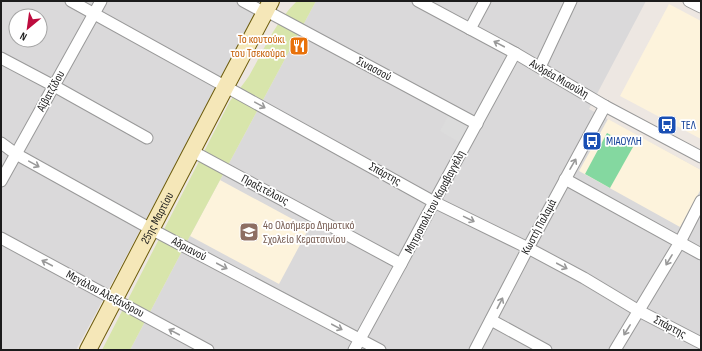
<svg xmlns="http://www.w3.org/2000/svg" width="702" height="351" font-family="'Sofia Sans Condensed',sans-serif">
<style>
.residential{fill:#dad9da;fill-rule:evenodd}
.education{fill:#fdf3dc}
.grass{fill:#d8e5ab}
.pitch{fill:#84d8a0}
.parking{fill:#dcdcdc}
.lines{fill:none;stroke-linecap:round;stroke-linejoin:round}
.street-casing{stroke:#999;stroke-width:13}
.secondary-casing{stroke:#6c5b0b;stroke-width:18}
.street{stroke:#fff;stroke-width:11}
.secondary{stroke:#f5e7b8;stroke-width:16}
.oneway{stroke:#999}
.labels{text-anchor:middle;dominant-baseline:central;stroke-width:3.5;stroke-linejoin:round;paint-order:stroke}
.food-label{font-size:12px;fill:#c56008;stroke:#fff;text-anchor:end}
.street-label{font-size:12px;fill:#1c1c1c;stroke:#fff}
.transit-label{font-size:12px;fill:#164399;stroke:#fff;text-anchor:start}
.education-label{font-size:12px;fill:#785e54;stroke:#fff;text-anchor:start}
</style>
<rect width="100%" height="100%" fill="#ede7e2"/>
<!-- residential -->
<g class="residential">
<path d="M1,1h262l-187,349h-75zM16,16h24v24h-24z"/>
<polygon points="316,1 646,1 589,109 701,170 701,350 130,350 190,236"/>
</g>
<!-- education -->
<g class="education">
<polygon points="669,4 701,21 701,139 620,96"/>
<polygon points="608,119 701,170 701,189 680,227 579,171"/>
<polygon points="220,180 309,228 279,284 190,236"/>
</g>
<!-- grass -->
<path class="grass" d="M297,1h19l-126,235 -60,114h-28l128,-249c6,-8 13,-16 19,-25 15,-26 26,-54 48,-75z"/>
<!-- pitch -->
<polygon class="pitch" points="607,133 633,147 610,188 585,174"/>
<!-- parking -->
<polygon class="parking" points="449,114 474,127 464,145 440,131"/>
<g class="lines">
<!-- street casing -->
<g class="street-casing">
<g id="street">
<polyline points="71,1 434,202 528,248 584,278 639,311 701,343"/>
<polyline points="243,1 265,13"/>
<polyline points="418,1 515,53 605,106 701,157"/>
<polyline points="689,1 701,7"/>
<polyline points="272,14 477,124"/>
<polyline points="470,29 485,1"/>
<polyline points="1,58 54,86 147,138"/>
<polyline points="540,67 571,1"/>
<polyline points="1,143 16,154 151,229 380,350"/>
<polyline points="192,151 401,264"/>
<polyline points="565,179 701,254"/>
<polyline points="1,181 101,1"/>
<polyline points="1,238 208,350"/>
<polyline points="491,320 546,350"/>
<polyline points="354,350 401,264 434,202 515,53"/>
<polyline points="475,350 528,248 605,106"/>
<polyline points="615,350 680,242 701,201"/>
</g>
</g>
<!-- secondary casing -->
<g class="secondary-casing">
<g id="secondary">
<path id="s1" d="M88,350l138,-264 45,-85"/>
</g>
</g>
<!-- street -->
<use href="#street" class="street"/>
<!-- secondary -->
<use href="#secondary" class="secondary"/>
</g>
<!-- one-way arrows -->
<defs><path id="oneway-shaft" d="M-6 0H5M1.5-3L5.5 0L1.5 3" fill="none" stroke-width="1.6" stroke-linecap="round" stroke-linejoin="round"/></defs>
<g class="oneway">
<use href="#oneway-shaft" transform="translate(499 44) rotate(-152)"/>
<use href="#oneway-shaft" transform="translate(260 105) rotate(29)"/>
<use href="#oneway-shaft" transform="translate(34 164) rotate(29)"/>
<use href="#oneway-shaft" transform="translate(573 164) rotate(-60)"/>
<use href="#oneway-shaft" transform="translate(469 219) rotate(26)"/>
<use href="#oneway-shaft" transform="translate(669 260) rotate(121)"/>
<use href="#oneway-shaft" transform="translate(47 263) rotate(-152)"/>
<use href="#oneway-shaft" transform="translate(222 266) rotate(28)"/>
<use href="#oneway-shaft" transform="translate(562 266) rotate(28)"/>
<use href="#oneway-shaft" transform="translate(500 303) rotate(-63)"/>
<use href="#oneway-shaft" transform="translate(337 327) rotate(28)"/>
<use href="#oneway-shaft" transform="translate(627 330) rotate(122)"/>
<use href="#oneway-shaft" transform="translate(174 332) rotate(-152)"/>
</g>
<!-- icons -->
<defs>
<g id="restaurant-square" transform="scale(1)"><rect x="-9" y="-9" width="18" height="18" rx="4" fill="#e8710a" stroke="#fff"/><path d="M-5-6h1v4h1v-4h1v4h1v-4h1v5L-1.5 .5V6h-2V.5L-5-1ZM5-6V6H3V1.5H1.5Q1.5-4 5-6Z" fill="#fff"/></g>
<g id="bus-square" transform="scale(1)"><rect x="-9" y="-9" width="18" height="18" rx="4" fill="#1a4fb4" stroke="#fff"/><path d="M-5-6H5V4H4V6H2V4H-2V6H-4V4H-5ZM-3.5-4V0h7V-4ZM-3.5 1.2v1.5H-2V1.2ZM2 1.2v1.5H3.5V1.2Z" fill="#fff"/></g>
<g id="school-square" transform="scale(1)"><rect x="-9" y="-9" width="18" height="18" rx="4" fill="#8d6e63" stroke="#fff"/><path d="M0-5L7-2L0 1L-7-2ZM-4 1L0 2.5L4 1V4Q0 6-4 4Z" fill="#fff"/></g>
</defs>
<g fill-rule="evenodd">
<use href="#restaurant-square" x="299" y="46"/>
<use href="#bus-square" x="667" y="125"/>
<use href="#bus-square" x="592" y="141"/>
<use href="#school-square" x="249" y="232"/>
</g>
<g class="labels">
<!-- food labels -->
<g class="food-label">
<text x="285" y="39">Το κουτούκι<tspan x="285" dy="14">του Τσεκούρα</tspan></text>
</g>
<!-- street labels -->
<g class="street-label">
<text transform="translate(374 69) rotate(28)">Σινασσού</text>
<text transform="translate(559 79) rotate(30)">Ανδρέα Μιαούλη</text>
<text transform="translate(51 91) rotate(-61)">Αϊβατζίδου</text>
<text transform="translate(385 174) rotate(29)">Σπάρτης</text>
<text transform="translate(265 190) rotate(28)">Πραξιτέλους</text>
<text transform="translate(435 202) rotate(-62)">Μητροπολίτου Καραβαγγέλη</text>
<text stroke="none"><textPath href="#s1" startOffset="149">25ης Μαρτίου</textPath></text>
<text transform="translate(539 227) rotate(-62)">Κωστή Παλαμά</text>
<text transform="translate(189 249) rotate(28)">Αδριανού</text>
<text transform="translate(105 294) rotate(28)">Μεγάλου Αλεξάνδρου</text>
<text transform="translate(670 327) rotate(28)">Σπάρτης</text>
</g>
<!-- transit labels -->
<g class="transit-label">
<text x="681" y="125">ΤΕΛ</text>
<text x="606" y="141">ΜΙΑΟΥΛΗ</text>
</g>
<!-- education labels -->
<g class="education-label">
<text x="263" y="225">4o Ολοήμερο Δημοτικό<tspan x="263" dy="14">Σχολείο Κερατσινίου</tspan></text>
</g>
</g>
<!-- border -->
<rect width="702" height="351" fill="none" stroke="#1c1c1c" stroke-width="4"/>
<!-- north arrow -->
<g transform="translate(28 28) rotate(209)"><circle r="19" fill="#ffffff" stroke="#a4a4a4"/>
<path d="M0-3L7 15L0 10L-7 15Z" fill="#bd0c3e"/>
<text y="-6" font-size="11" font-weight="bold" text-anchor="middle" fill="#1c1c1c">N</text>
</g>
</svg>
